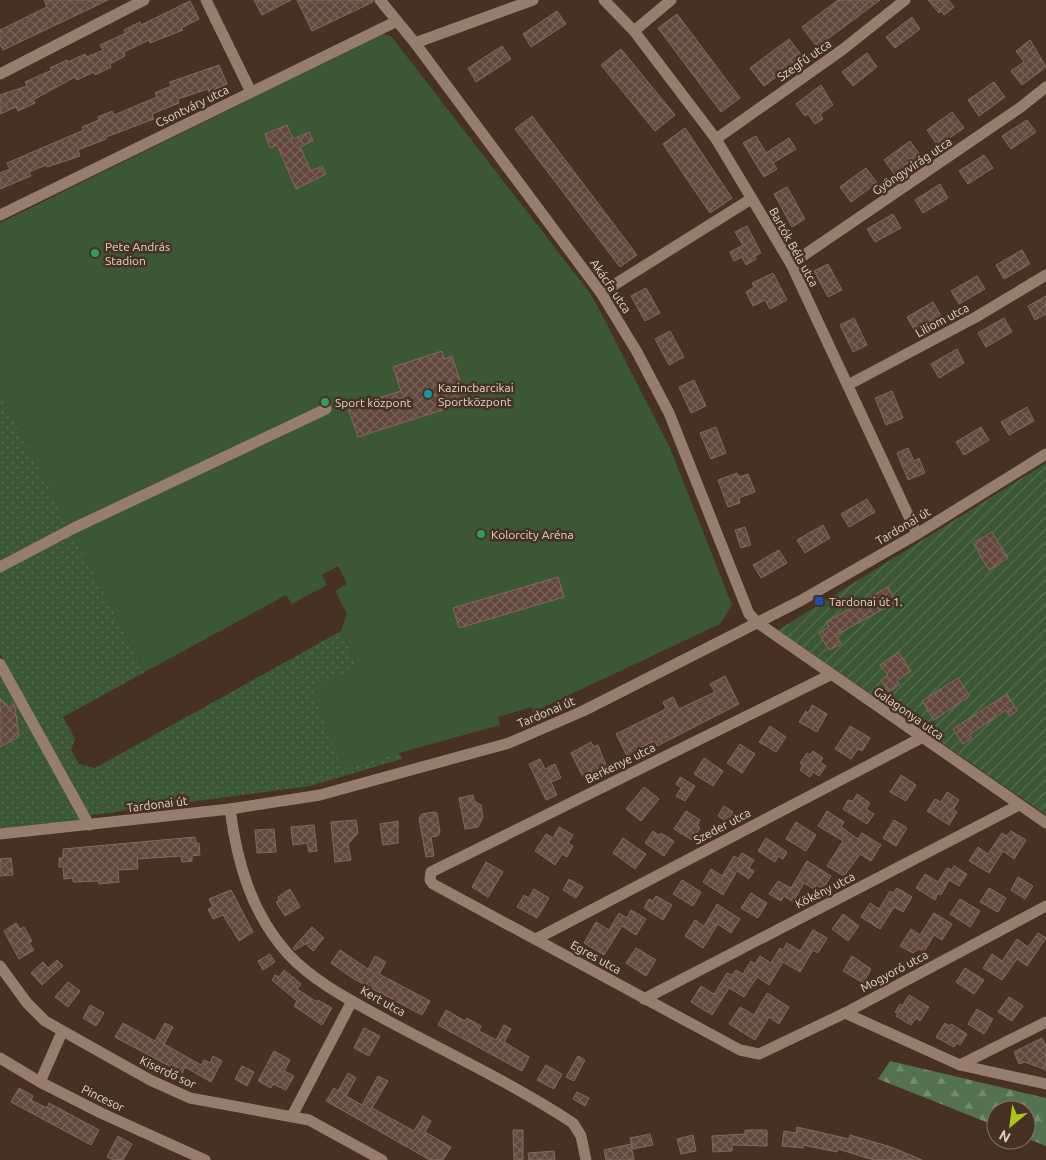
<svg xmlns="http://www.w3.org/2000/svg" width="1046" height="1160" font-family="Ubuntu,sans-serif">
<style>
.grass{fill:url(#grass-dots)}
.forest{fill:url(#forest-firs)}
.garden{fill:url(#garden-furrows)}
.pitch{fill:#3b5734}
.building{fill:url(#building-cross-hatch);stroke:#84685f}
.lines{fill:none;stroke-linecap:round;stroke-linejoin:round}
.minor{stroke:#967d6d;stroke-width:11}
.leisure-dot{fill:#2e9e5b;stroke:#463123;stroke-width:2}
.culture-dot{fill:#0f9aa8;stroke:#463123;stroke-width:2}
.transit-dot{fill:#1a4fb4;stroke:#463123;stroke-width:2}
.labels{text-anchor:middle;dominant-baseline:central;stroke-width:5;stroke-linejoin:round;paint-order:stroke}
.street-label{font-size:12px;fill:#e1d3ca;stroke:#463123}
.poi-label{font-size:12px;fill:#e1d3ca;stroke:#463123;text-anchor:start}
</style>
<defs>
<pattern id="grass-dots" width="8" height="8" patternUnits="userSpaceOnUse" patternTransform="scale(1.25)"><rect width="8" height="8" fill="#3b5734"/><path d="M2 2h.1M6 6h.1" fill="none" stroke="#576e50" stroke-width="1.8" stroke-linecap="round"/></pattern>
<pattern id="forest-firs" width="22" height="20" patternUnits="userSpaceOnUse" patternTransform="scale(1.25)"><rect width="22" height="20" fill="#54724d"/><path d="M5 1l3.5 6h-7zM16 11l3.5 6h-7z" fill="#748c6d"/></pattern>
<pattern id="garden-furrows" width="10" height="10" patternUnits="userSpaceOnUse" patternTransform="scale(1.25)"><rect width="10" height="10" fill="#3b5734"/><path d="M-1 1l2-2M0 10L10 0M9 11l2-2" fill="none" stroke="#576e50"/></pattern>
<pattern id="building-cross-hatch" width="8" height="8" patternUnits="userSpaceOnUse" patternTransform="scale(1.25)"><rect width="8" height="8" fill="#62473f"/><path d="M0 0l8 8M0 8l8-8" fill="none" stroke="#786159"/></pattern>
</defs>
<rect width="100%" height="100%" fill="#463123"/>
<!-- grass -->
<polygon class="grass" points="0,394 145,672 63,717 75,739 71,750 79,764 95,768 341,631 402,759 310,786 85,816 89,825 0,829 0,666 77,792 0,654"/>
<!-- forest -->
<polygon class="forest" points="890,1061 1046,1098 1046,1146 1026,1138 1026,1110 996,1110 996,1126 878,1079"/>
<!-- garden -->
<polygon class="garden" points="1046,463 1046,815 778,630"/>
<!-- pitch -->
<polygon class="pitch" points="382,34 391,36 590,293 598,307 670,448 732,605 720,624 533,712 532,707 498,717 500,725 342,769 311,687 358,666 341,631 347,614 335,591 347,584 338,566 322,575 327,585 292,604 286,595 145,672 0,394 0,223"/>
<!-- building -->
<g class="building">
<polygon points="44,0 108,0 3,50 0,44 0,30 47,7"/>
<polygon points="254,0 291,0 262,15"/>
<polygon points="297,0 373,0 373,2 312,31"/>
<polygon points="838,0 880,0 817,47 802,27"/>
<polygon points="928,0 948,0 954,7 944,15 941,11 939,13"/>
<polygon points="190,1 199,19 181,28 183,30 150,43 149,40 124,52 125,56 110,64 111,67 95,75 94,72 77,80 75,77 33,100 35,103 18,111 16,107 0,114 0,95 27,86 25,82 52,70 50,68 67,60 68,62 85,54 87,57 103,50 100,45 126,33 124,30 140,22 141,25"/>
<polygon points="557,11 566,24 531,47 523,34"/>
<polygon points="677,14 740,98 721,112 658,28"/>
<polygon points="912,17 920,29 895,48 886,37"/>
<polygon points="789,39 803,57 764,86 750,68"/>
<polygon points="1030,40 1046,67 1022,85 1011,71 1024,62 1016,51"/>
<polygon points="502,46 511,59 476,82 468,68"/>
<polygon points="621,49 675,115 655,131 601,65"/>
<polygon points="867,53 877,67 853,86 842,72"/>
<polygon points="219,65 227,84 209,92 208,89 178,99 179,103 152,114 154,119 106,137 106,139 78,150 80,156 47,167 46,165 29,172 31,176 0,189 0,173 10,169 7,163 84,130 82,127 99,120 98,117 112,111 114,115 157,97 155,93 171,86 170,82"/>
<polygon points="994,82 1005,97 979,116 968,100"/>
<polygon points="821,85 833,105 820,114 823,119 815,124 808,114 805,116 796,104"/>
<polygon points="952,112 964,128 938,146 927,130"/>
<polygon points="532,116 637,255 620,267 515,129"/>
<polygon points="1027,120 1036,132 1011,149 1002,136"/>
<polygon points="287,125 293,139 309,132 313,141 300,147 311,171 322,166 326,174 296,189 277,145 270,148 265,134"/>
<polygon points="685,128 732,198 710,213 663,144"/>
<polygon points="756,136 766,153 789,138 796,149 773,163 777,169 764,177 743,143"/>
<polygon points="910,141 921,157 895,175 884,160"/>
<polygon points="984,155 993,168 968,184 959,171"/>
<polygon points="866,168 877,183 851,202 840,187"/>
<polygon points="940,184 948,198 923,213 915,200"/>
<polygon points="787,187 805,219 792,227 774,194"/>
<polygon points="893,214 901,228 875,242 867,229"/>
<polygon points="747,226 761,253 755,256 756,259 746,265 742,257 734,261 730,252 743,245 735,232"/>
<polygon points="1022,250 1030,264 1004,279 996,265"/>
<polygon points="828,264 842,290 828,297 814,271"/>
<polygon points="773,273 787,300 770,309 765,300 753,306 746,292 754,287 752,283"/>
<polygon points="977,276 985,289 959,304 951,291"/>
<polygon points="646,288 660,313 645,321 631,296"/>
<polygon points="1046,296 1046,314 1035,320 1028,306"/>
<polygon points="933,302 941,316 915,331 907,317"/>
<polygon points="854,318 867,345 853,352 840,325"/>
<polygon points="1004,318 1012,332 986,347 978,333"/>
<polygon points="670,331 684,357 669,365 655,339"/>
<polygon points="957,349 964,363 939,378 931,364"/>
<polygon points="442,351 444,359 452,356 467,402 358,437 348,408 401,391 393,367"/>
<polygon points="694,380 706,406 691,413 679,387"/>
<polygon points="892,391 903,418 886,425 875,398"/>
<polygon points="1027,407 1034,421 1009,435 1001,422"/>
<polygon points="716,427 726,453 711,459 700,433"/>
<polygon points="981,427 989,440 964,455 956,442"/>
<polygon points="908,448 914,461 919,458 925,473 908,480 897,453"/>
<polygon points="737,473 739,477 748,474 755,492 739,498 740,503 728,507 718,480"/>
<polygon points="867,499 875,512 849,527 841,514"/>
<polygon points="823,525 830,538 805,553 797,540"/>
<polygon points="745,527 751,545 741,548 735,530"/>
<polygon points="992,532 1008,558 989,570 973,543"/>
<polygon points="779,550 787,563 761,578 753,565"/>
<polygon points="558,577 564,597 459,628 453,608"/>
<polygon points="888,587 896,602 836,635 841,644 829,650 819,633 829,627 826,622"/>
<polygon points="898,652 911,671 897,681 900,684 889,692 881,680 888,675 880,665"/>
<polygon points="725,676 739,704 657,746 655,741 638,749 637,754 628,758 616,734 666,709 663,702 673,697 679,709 715,692 710,684"/>
<polygon points="958,678 970,696 934,720 922,701"/>
<polygon points="1007,694 1017,711 1010,716 1006,710 969,735 972,738 963,744 953,729"/>
<polygon points="0,698 9,707 14,704 15,707 19,737 0,747"/>
<polygon points="812,705 827,714 817,732 799,722 806,711 808,713"/>
<polygon points="770,726 786,737 776,752 759,742"/>
<polygon points="850,726 870,738 862,751 858,749 851,759 835,749"/>
<polygon points="591,742 594,747 598,745 607,768 583,777 571,753"/>
<polygon points="740,744 755,754 742,773 727,763"/>
<polygon points="813,751 823,758 820,762 826,766 819,776 813,772 810,777 800,770 803,765 800,763 807,753 810,755"/>
<polygon points="704,758 723,771 713,786 694,774"/>
<polygon points="540,759 545,769 555,764 561,778 551,782 557,795 546,800 529,764"/>
<polygon points="901,775 916,785 906,801 890,792"/>
<polygon points="680,777 695,786 685,801 676,796 681,788 676,784"/>
<polygon points="644,787 659,799 641,821 626,809"/>
<polygon points="947,792 959,800 953,810 957,812 949,825 927,811 935,799 941,802"/>
<polygon points="857,794 870,803 866,809 874,814 867,824 843,809 848,800 853,801"/>
<polygon points="473,795 474,801 481,805 483,817 478,827 465,829 459,798"/>
<polygon points="724,806 733,812 727,822 718,816"/>
<polygon points="686,811 700,820 697,825 700,828 692,840 674,829"/>
<polygon points="827,811 844,822 841,827 858,839 862,833 881,845 871,861 860,854 844,876 827,866 843,841 818,826"/>
<polygon points="433,812 437,813 440,832 438,836 431,837 434,856 426,857 419,818 422,814"/>
<polygon points="356,820 358,833 348,844 351,860 335,862 331,822"/>
<polygon points="894,820 907,828 896,846 883,838"/>
<polygon points="398,821 398,843 383,845 380,824"/>
<polygon points="796,822 816,835 806,851 786,839"/>
<polygon points="314,825 317,851 309,852 307,843 293,845 291,827"/>
<polygon points="559,827 573,835 568,843 573,846 567,857 562,854 555,865 535,851 546,834 553,838"/>
<polygon points="274,829 276,852 257,853 255,830"/>
<polygon points="653,831 660,836 661,833 674,841 664,856 645,843"/>
<polygon points="1011,831 1026,840 1014,859 1003,851 989,873 969,861 978,847 988,854 1002,833 1007,836"/>
<polygon points="195,837 196,843 199,843 200,855 192,856 192,861 182,862 181,856 137,859 138,869 118,870 119,882 99,884 98,881 73,882 73,878 64,879 63,867 59,867 59,858 63,858 63,849"/>
<polygon points="623,838 646,854 635,869 613,853"/>
<polygon points="766,838 787,852 783,859 778,856 775,862 758,851"/>
<polygon points="742,853 754,860 749,868 754,871 749,879 737,871 723,895 703,882 711,869 722,876 734,856 738,859"/>
<polygon points="11,858 13,875 0,876 0,859"/>
<polygon points="807,861 831,876 823,889 816,885 814,889 804,883 793,902 784,896 781,901 769,894 778,881 791,888"/>
<polygon points="486,862 503,872 488,897 472,887"/>
<polygon points="954,866 967,874 959,886 949,880 941,895 938,893 935,900 916,888 925,874 938,882 947,868 952,870"/>
<polygon points="1018,877 1033,886 1025,899 1011,890"/>
<polygon points="569,879 583,887 576,898 563,890"/>
<polygon points="682,880 701,892 693,906 673,894"/>
<polygon points="897,888 912,897 903,912 894,907 880,929 861,917 870,903 879,909 890,891 893,893"/>
<polygon points="989,888 1006,898 998,912 980,902"/>
<polygon points="290,889 300,907 285,916 276,902 279,900 278,897"/>
<polygon points="534,889 549,898 537,918 517,907 524,895 529,898"/>
<polygon points="231,890 253,932 239,941 223,915 213,919 208,909 213,907 209,899"/>
<polygon points="751,893 767,903 758,918 741,908"/>
<polygon points="656,896 672,905 663,920 644,908 649,899 653,901"/>
<polygon points="960,899 980,911 970,927 950,914"/>
<polygon points="717,904 740,919 731,933 718,924 703,948 685,936 695,920 704,926"/>
<polygon points="631,910 646,919 636,935 622,926 604,955 584,943 596,922 609,930 619,913 627,918"/>
<polygon points="934,913 952,924 942,940 934,935 924,952 919,949 913,953 900,946 911,929 920,935"/>
<polygon points="843,914 859,926 848,941 832,929"/>
<polygon points="16,923 20,929 24,927 32,941 29,943 34,950 19,959 4,931"/>
<polygon points="312,927 324,938 313,951 306,944 309,942 295,950 293,948"/>
<polygon points="813,930 827,938 818,953 813,950 800,972 783,962 769,985 757,977 744,997 729,988 712,1015 691,1002 701,986 714,994 727,973 732,975 736,970 743,974 751,961 755,964 760,956 771,963 780,948 783,950 787,943 800,951"/>
<polygon points="1038,933 1046,938 1027,966 1017,959 1002,980 983,968 992,954 1002,961 1017,939 1028,947"/>
<polygon points="636,948 656,960 646,976 626,963"/>
<polygon points="340,950 368,969 375,956 386,962 379,974 430,1001 422,1015 354,979 331,963"/>
<polygon points="270,954 275,962 263,970 258,961"/>
<polygon points="852,956 871,969 863,983 843,971"/>
<polygon points="57,960 63,966 42,985 31,973 43,962 48,968"/>
<polygon points="965,968 984,980 974,994 956,982"/>
<polygon points="284,970 301,984 297,989 317,1002 318,1000 332,1008 322,1025 294,1006 297,1001 272,980 275,975 279,977"/>
<polygon points="68,982 80,991 68,1007 55,997"/>
<polygon points="767,993 789,1007 779,1024 769,1017 755,1040 729,1024 740,1007 754,1015"/>
<polygon points="909,995 929,1007 920,1021 916,1018 911,1025 896,1016 898,1014 895,1012 900,1004 902,1006"/>
<polygon points="1009,997 1023,1006 1012,1021 998,1012"/>
<polygon points="90,1005 104,1013 96,1026 83,1018"/>
<polygon points="977,1009 993,1019 984,1034 968,1024"/>
<polygon points="446,1010 465,1021 467,1018 481,1026 479,1031 496,1040 504,1025 511,1029 504,1042 529,1057 522,1071 438,1025"/>
<polygon points="123,1023 155,1041 165,1023 173,1027 164,1044 201,1065 204,1060 210,1063 213,1056 222,1061 211,1082 185,1067 182,1073 115,1037"/>
<polygon points="945,1023 949,1026 951,1024 967,1034 960,1045 957,1043 954,1047 936,1037"/>
<polygon points="364,1028 380,1036 369,1056 354,1048"/>
<polygon points="1042,1038 1046,1046 1046,1070 1025,1062 1019,1064 1014,1052"/>
<polygon points="274,1051 290,1060 284,1071 294,1076 286,1090 273,1084 271,1088 258,1081"/>
<polygon points="578,1056 585,1060 574,1081 566,1077"/>
<polygon points="546,1065 562,1074 554,1089 537,1080"/>
<polygon points="242,1066 254,1072 247,1086 235,1079"/>
<polygon points="348,1073 356,1078 346,1096 362,1105 378,1076 388,1081 372,1108 414,1131 423,1116 431,1121 425,1132 451,1147 443,1160 430,1160 326,1101 334,1088 338,1091"/>
<polygon points="19,1088 33,1096 31,1100 47,1108 49,1103 99,1130 91,1145 11,1102"/>
<polygon points="577,1092 589,1098 585,1106 573,1099"/>
<polygon points="797,1127 849,1139 850,1135 891,1147 922,1160 874,1160 838,1149 837,1152 803,1145 803,1148 782,1146 784,1131 796,1133"/>
<polygon points="513,1130 523,1130 523,1160 514,1160"/>
<polygon points="745,1130 767,1130 767,1146 732,1145 732,1151 713,1152 712,1136 745,1134"/>
<polygon points="650,1134 653,1145 633,1149 630,1138"/>
<polygon points="693,1135 696,1151 681,1154 677,1139"/>
<polygon points="118,1136 132,1144 123,1160 113,1160 107,1157"/>
<polygon points="631,1144 634,1160 606,1160 604,1150"/>
<polygon points="554,1151 555,1160 529,1160 528,1153"/>
</g>
<g class="lines">
<!-- minor -->
<g class="minor">
<polyline points="206,0 251,92"/>
<polyline points="380,0 415,43 601,293 637,352 669,413 749,614 758,623 1046,823"/>
<polyline points="604,0 634,31 716,139 791,264 917,534"/>
<polyline points="634,31 671,0"/>
<polyline points="415,43 533,0"/>
<polyline points="0,74 144,0"/>
<polyline points="716,139 842,50 905,0"/>
<polyline points="0,215 397,21"/>
<polyline points="791,264 1021,107 1046,87"/>
<polyline points="601,293 751,199"/>
<polyline points="848,385 976,317 1046,275"/>
<polyline points="0,567 74,528 326,409"/>
<polyline points="0,664 89,825"/>
<polyline points="830,675 431,872 430,880 433,884 740,1050 759,1054 845,1013 1046,906"/>
<path d="M230,809c7,53 21,104 58,145 27,29 66,48 100,67 62,33 127,64 185,102l8,13 5,24"/>
<polyline points="0,834 230,809 320,795 509,743 583,711 800,601 917,534 1046,454"/>
<polyline points="536,939 921,738"/>
<polyline points="0,966 27,1003 45,1021 150,1080 190,1098 309,1120 382,1160"/>
<polyline points="644,999 1019,805"/>
<polyline points="845,1013 960,1065 1046,1084"/>
<polyline points="62,1032 40,1082 101,1113 205,1160"/>
<polyline points="0,1058 40,1082"/>
<polyline points="960,1065 1046,1022"/>
<polyline points="292,1116 352,1001"/>
</g>
</g>
<!-- markers -->
<g class="leisure-dot">
<circle cx="95" cy="253" r="5"/>
<circle cx="325" cy="402" r="5"/>
<circle cx="481" cy="534" r="5"/>
</g>
<circle class="culture-dot" cx="428" cy="394" r="5"/>
<rect class="transit-dot" x="814" y="596" width="10" height="10" rx="2.5"/>
<g class="labels">
<!-- street labels -->
<g class="street-label">
<text transform="translate(804 60) rotate(-35)">Szegfű utca</text>
<text transform="translate(192 106) rotate(-26)">Csontváry utca</text>
<text transform="translate(912 166) rotate(-34)">Gyöngyvirág utca</text>
<text transform="translate(794 247) rotate(61)">Bartók Béla utca</text>
<text transform="translate(611 286) rotate(56)">Akácfa utca</text>
<text transform="translate(942 320) rotate(-28)">Liliom utca</text>
<text transform="translate(903 526) rotate(-31)">Tardonai út</text>
<text transform="translate(546 712) rotate(-23)">Tardonai út</text>
<text transform="translate(909 713) rotate(35)">Galagonya utca</text>
<text transform="translate(620 763) rotate(-26)">Berkenye utca</text>
<text transform="translate(157 804) rotate(-7)">Tardonai út</text>
<text transform="translate(722 826) rotate(-28)">Szeder utca</text>
<text transform="translate(825 890) rotate(-27)">Kökény utca</text>
<text transform="translate(596 957) rotate(29)">Egres utca</text>
<text transform="translate(894 971) rotate(-28)">Mogyoró utca</text>
<text transform="translate(383 1001) rotate(29)">Kert utca</text>
<text transform="translate(168 1072) rotate(25)">Kiserdő sor</text>
<text transform="translate(103 1098) rotate(26)">Pincesor</text>
</g>
<!-- poi labels -->
<g class="poi-label">
<text x="105" y="246">Pete András<tspan x="105" dy="14">Stadion</tspan></text>
<text x="438" y="387">Kazincbarcikai<tspan x="438" dy="14">Sportközpont</tspan></text>
<text x="335" y="402">Sport központ</text>
<text x="491" y="534">Kolorcity Aréna</text>
<text x="829" y="601">Tardonai út 1.</text>
</g>
</g>
<!-- north arrow -->
<g transform="translate(1011 1125) rotate(209)"><circle r="24" fill="#463123" stroke="#847266"/>
<path d="M0-4L9 19L0 12L-9 19Z" fill="#aac718"/>
<text y="-8" font-size="14" font-weight="bold" text-anchor="middle" fill="#e1d3ca">N</text>
</g>
</svg>
